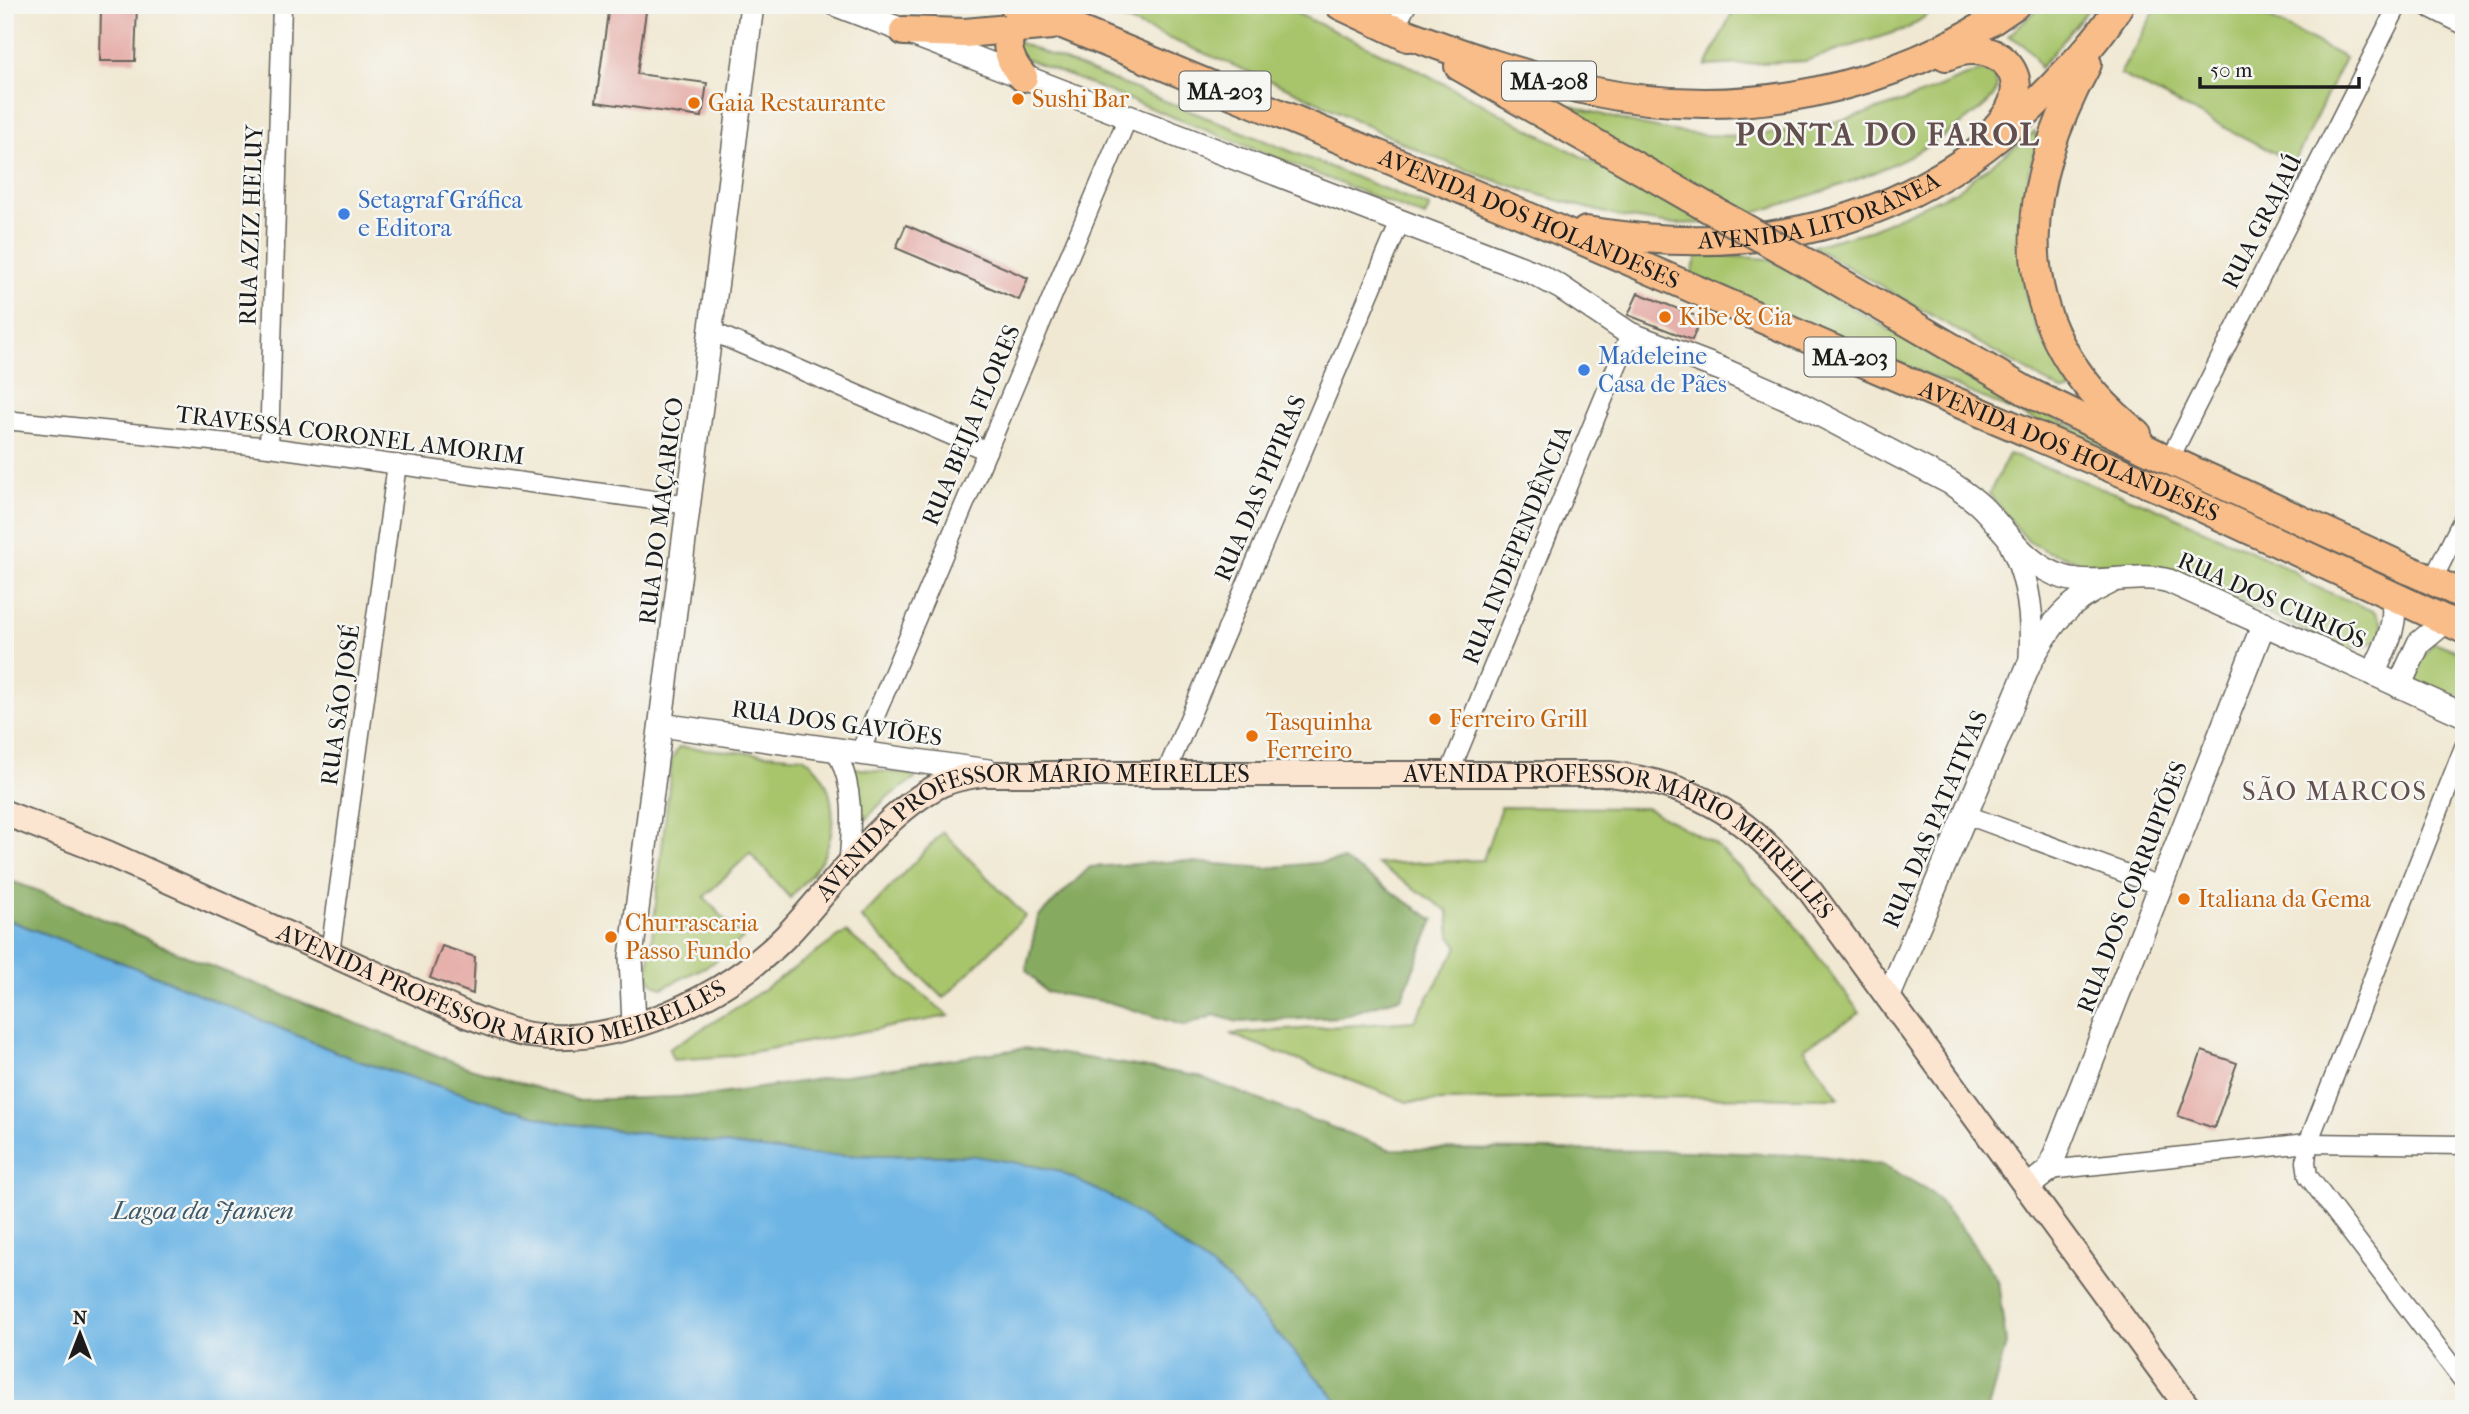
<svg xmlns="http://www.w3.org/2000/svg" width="2469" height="1414" font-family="'IM FELL French Canon',serif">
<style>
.green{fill:#a8c56c;stroke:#627044;stroke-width:2}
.forest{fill:#86aa60;stroke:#51633e;stroke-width:2}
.water{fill:#6db5e5;stroke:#446880;stroke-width:2}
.building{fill:#e6b0ab}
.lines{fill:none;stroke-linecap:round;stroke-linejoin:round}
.minor-casing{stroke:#66635c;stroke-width:21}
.tertiary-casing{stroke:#66635c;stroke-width:26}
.secondary-casing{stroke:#66635c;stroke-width:28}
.primary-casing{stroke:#66635c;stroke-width:32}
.minor{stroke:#fff;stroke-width:18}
.tertiary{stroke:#fff;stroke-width:23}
.secondary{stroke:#fce5d0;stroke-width:24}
.primary{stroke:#f8bd89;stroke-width:28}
.primary-bridge-casing{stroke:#66635c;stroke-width:32;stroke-linecap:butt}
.primary-bridge{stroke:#f8bd89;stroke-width:28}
.food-dot{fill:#e8710a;stroke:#f6f6f2;stroke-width:2.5}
.shop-dot{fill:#3f7fe0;stroke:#f6f6f2;stroke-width:2.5}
.labels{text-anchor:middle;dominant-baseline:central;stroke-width:5;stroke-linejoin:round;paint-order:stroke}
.shield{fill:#f6f6f2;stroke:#5d5d5c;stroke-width:2}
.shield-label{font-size:23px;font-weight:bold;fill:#1c1c1c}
.food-label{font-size:24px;fill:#c56008;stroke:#f6f6f2;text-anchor:start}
.shop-label{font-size:24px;fill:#366cbe;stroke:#f6f6f2;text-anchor:start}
.street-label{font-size:24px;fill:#1c1c1c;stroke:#f6f6f2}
.neighbourhood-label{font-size:26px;letter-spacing:2px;fill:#63504e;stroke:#f6f6f2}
.water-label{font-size:26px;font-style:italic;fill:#3c596c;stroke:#f6f6f2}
.district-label{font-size:32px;font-weight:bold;letter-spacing:2px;fill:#63504e;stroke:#f6f6f2}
</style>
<rect width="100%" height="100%" fill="#f6f6f2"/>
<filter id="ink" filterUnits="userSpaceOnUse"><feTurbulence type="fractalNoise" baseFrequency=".0143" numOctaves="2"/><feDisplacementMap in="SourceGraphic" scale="14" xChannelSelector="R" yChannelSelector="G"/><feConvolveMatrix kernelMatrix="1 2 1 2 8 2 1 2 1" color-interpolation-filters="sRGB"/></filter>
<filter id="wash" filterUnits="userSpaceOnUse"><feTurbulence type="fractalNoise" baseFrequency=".00686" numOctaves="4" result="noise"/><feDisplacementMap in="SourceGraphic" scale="28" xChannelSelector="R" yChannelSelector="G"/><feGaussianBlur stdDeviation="1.57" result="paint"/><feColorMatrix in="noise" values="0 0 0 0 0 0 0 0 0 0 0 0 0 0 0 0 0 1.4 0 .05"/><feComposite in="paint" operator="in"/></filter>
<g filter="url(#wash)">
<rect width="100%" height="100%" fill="#f0e8d2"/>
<!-- green -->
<g class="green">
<polygon points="1089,5 1279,5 1418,70 1707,223 1670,224 1617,216 1543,196 1485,177 1426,154 1297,92"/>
<polygon points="1736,5 1942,5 1908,28 1805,61 1706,66"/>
<path d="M2042,5h50l-52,63c-7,-16 -16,-25 -32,-32z"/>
<polygon points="2158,5 2245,5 2345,58 2294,163 2120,74"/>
<polygon points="1015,41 1430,207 1425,217 1019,56"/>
<path d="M1980,71c7,1 14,4 16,11 5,13 -15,27 -23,33 -68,54 -147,77 -230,101l-196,-110 2,-6c51,13 104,32 157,35 70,5 144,-14 209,-38 22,-8 43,-19 65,-26z"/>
<polygon points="2035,132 2037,142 2023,197 2021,242 2025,292 2039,334 2067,376 2070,391 2062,391 1812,246 1868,231 1956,191"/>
<polygon points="1698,254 1770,259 1927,352 2031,407 2279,519 2275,526 2000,405 1691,275"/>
<path d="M2009,454l145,53 139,63 14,13 68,29 7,11 1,11c-13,14 -24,14 -42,13l-180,-80 -76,-4 -39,-12 -18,-10 -39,-47z"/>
<polygon points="2434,642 2464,654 2464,703 2423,686 2417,681 2413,672"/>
<path d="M679,747l124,10c32,20 36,65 21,98 -7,15 -23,30 -34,43l-40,-45 -46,44 39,42 -30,24 -51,25 -9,-5 -5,-9 24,-215z"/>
<polygon points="852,768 915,775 915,779 886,798 865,820 862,819 860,794"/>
<polygon points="1501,807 1646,808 1715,844 1785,912 1860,1013 1804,1048 1839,1098 1608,1097 1407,1102 1230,1034 1414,1021 1458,947 1450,935 1448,911 1377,864 1483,860"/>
<polygon points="943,832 1025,916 944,998 861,918"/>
<polygon points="846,932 949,1016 730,1056 673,1060 669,1049 741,1005"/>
</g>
<!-- forest -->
<g class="forest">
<polygon points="1344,860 1434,920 1402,997 1340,1017 1238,1022 1214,1015 1185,1026 1108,1002 1046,992 1026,970 1038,917 1090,867 1180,861 1266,868"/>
<polygon points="5,879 39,891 193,959 467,1067 577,1100 707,1096 1025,1048 1197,1076 1389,1149 1686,1151 1821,1156 1884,1165 1931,1192 1959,1224 1998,1280 2006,1344 1988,1409 1345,1409 1228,1279 975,1156 809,1155 555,1122 355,1060 147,972 5,919"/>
</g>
<!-- water -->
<polygon class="water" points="5,919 147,972 355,1060 555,1122 809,1155 975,1156 1057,1170 1119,1201 1228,1279 1345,1409 5,1409"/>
<g id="blocks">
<!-- building -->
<g class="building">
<polygon points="101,5 137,5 135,61 100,61"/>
<polygon points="609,5 647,5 637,74 707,83 702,117 596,102"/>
<polygon points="906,225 1028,278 1019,300 896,248"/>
<polygon points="1638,293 1701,318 1692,340 1628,315"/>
<polygon points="442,946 475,957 473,994 430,978"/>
<polygon points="2202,1051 2237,1063 2214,1128 2178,1116"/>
</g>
</g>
</g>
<g filter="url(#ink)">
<use href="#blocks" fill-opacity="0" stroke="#66635c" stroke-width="2"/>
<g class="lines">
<!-- minor casing -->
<g class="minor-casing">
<g id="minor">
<polyline points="2424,5 2464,25"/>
<polyline points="1394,29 1407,5"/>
<polyline points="711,331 987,451"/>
<polyline points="5,420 269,447 689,505"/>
<polyline points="269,447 282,5"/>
<polyline points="2169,460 2398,5"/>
<polyline points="2432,581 2464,517"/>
<polyline points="2464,747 2308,1143 2306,1162 2308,1176 2464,1382"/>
<path d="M834,748c22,38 18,77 14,119"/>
<polyline points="860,752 1128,117"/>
<polyline points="1166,773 1400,222"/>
<polyline points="1449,774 1630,334"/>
<polyline points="1967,815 2160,886"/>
<polyline points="330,953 397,464"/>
<polyline points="2049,1170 2308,1143 2464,1145"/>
</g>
</g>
<!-- tertiary casing -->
<g class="tertiary-casing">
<g id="tertiary">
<path d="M837,5l695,267 28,15 70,47 91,35 73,32 155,81c12,8 24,16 34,26 26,27 43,57 80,69 36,11 72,-6 106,4l295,134"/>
<path d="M2011,544c18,35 22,75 20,113"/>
<path d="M2373,674c11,-25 26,-49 19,-78"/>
<polyline points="2399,686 2419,643 2446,621"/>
<polyline points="661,725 988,771"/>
<path d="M1888,998l143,-338c23,-40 35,-57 78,-77"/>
<polyline points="634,1025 631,957 752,5"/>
<polyline points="2026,1188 2049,1170 2264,623"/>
</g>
</g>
<!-- secondary casing -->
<g class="secondary-casing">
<g id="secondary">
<path id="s1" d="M5,813l102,40 362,163c20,7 40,16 61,19 88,13 196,-37 256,-99 47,-49 95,-122 156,-152 13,-6 27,-8 41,-10h627c94,11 141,48 201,118l378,517"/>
</g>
</g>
<!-- primary casing -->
<g class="primary-casing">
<g id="primary">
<path id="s2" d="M1014,5l51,20 466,193 352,153 288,122 293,136"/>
<polyline points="1340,5 1408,37"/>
<path d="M1015,27c-14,16 -4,36 8,50"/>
<path d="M1394,29c64,24 129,47 197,62 146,31 303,1 424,-86"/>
<polyline points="904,31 965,33 1052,25"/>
<path d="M1946,56c55,-23 95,26 51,71"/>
<path d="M2087,64c-74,136 -80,266 50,370"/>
<polyline points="1459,66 1712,210"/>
<path id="s3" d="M1586,231c179,29 333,-7 462,-140 25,-26 53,-54 71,-86"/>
<polyline points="1819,270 2026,391 2169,460 2464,595"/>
</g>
</g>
<!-- minor -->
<use href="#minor" class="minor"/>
<!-- tertiary -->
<use href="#tertiary" class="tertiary"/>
<!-- secondary -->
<use href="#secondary" class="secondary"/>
<!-- primary -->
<use href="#primary" class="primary"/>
<!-- primary-bridge casing -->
<g class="primary-bridge-casing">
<polyline id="primary-bridge" points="1712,210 1819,270"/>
</g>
<!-- primary-bridge -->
<use href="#primary-bridge" class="primary-bridge"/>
</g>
</g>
<!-- markers -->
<g class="food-dot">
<circle cx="1018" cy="99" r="7"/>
<circle cx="694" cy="103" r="7"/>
<circle cx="1665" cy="317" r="7"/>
<circle cx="1435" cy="719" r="7"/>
<circle cx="1252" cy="736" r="7"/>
<circle cx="2184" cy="899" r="7"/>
<circle cx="611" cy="937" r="7"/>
</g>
<g class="shop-dot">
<circle cx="344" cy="214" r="7"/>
<circle cx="1584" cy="370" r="7"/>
</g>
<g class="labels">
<!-- shield labels -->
<g class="shield">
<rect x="1502" y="61.5" width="94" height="39" rx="5"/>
<rect x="1179.5" y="71.5" width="91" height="39" rx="5"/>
<rect x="1804.5" y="337.5" width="91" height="39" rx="5"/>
</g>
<g class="shield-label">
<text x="1549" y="81">MA-208</text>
<text x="1225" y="91">MA-203</text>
<text x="1850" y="357">MA-203</text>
</g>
<!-- food labels -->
<g class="food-label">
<text x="1032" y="99">Sushi Bar</text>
<text x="708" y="103">Gaia Restaurante</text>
<text x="1679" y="317">Kibe &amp; Cia</text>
<text x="1449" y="719">Ferreiro Grill</text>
<text x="1266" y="722">Tasquinha<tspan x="1266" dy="28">Ferreiro</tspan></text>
<text x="2198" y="899">Italiana da Gema</text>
<text x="625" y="923">Churrascaria<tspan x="625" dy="28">Passo Fundo</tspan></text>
</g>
<!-- shop labels -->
<g class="shop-label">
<text x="358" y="200">Setagraf Gráfica<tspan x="358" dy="28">e Editora</tspan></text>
<text x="1598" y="356">Madeleine<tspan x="1598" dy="28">Casa de Pães</tspan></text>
</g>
<!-- street labels -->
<g class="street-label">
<text stroke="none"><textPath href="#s3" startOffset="238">AVENIDA LITORÂNEA</textPath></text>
<text stroke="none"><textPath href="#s2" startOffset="558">AVENIDA DOS HOLANDESES</textPath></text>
<text transform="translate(2262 221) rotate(-63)">RUA GRAJAÚ</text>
<text transform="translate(251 225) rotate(-88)">RUA AZIZ HELUY</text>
<text transform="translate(971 425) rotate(-67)">RUA BEIJA FLORES</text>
<text transform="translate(350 435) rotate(7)">TRAVESSA CORONEL AMORIM</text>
<text stroke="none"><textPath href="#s2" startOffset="1146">AVENIDA DOS HOLANDESES</textPath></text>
<text transform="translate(1260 488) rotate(-67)">RUA DAS PIPIRAS</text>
<text transform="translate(661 511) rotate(-83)">RUA DO MAÇARICO</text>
<text transform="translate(1517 545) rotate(-68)">RUA INDEPENDÊNCIA</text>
<text transform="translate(2272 600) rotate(24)">RUA DOS CURIÓS</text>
<text transform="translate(340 705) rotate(-82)">RUA SÃO JOSÉ</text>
<text transform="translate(837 723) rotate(8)">RUA DOS GAVIÕES</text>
<text transform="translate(1935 819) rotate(-67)">RUA DAS PATATIVAS</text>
<text stroke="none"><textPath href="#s1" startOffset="1144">AVENIDA PROFESSOR MÁRIO MEIRELLES</textPath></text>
<text stroke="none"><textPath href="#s1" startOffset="1774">AVENIDA PROFESSOR MÁRIO MEIRELLES</textPath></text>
<text transform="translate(2132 887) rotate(-69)">RUA DOS CORRUPIÕES</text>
<text stroke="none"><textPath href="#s1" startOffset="536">AVENIDA PROFESSOR MÁRIO MEIRELLES</textPath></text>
</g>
<!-- neighbourhood labels -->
<g class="neighbourhood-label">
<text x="2335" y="791">SÃO MARCOS</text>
</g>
<!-- water labels -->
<g class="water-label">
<text x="203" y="1210">Lagoa da Jansen</text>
</g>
<!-- district labels -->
<g class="district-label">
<text x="1888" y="134">PONTA DO FAROL</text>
</g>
</g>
<!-- margin -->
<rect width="2469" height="1414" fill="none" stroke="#f6f6f2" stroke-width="28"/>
<!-- north arrow -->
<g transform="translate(80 1334)" stroke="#f6f6f2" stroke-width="5" paint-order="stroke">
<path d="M0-5L12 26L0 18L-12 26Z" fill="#1c1c1c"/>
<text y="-10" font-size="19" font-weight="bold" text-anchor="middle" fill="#1c1c1c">N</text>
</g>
<!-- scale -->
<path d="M2200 77v10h159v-10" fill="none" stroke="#1c1c1c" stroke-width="3.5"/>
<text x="2210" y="77" font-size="21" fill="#1c1c1c" stroke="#f6f6f2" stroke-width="5" paint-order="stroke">50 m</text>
</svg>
